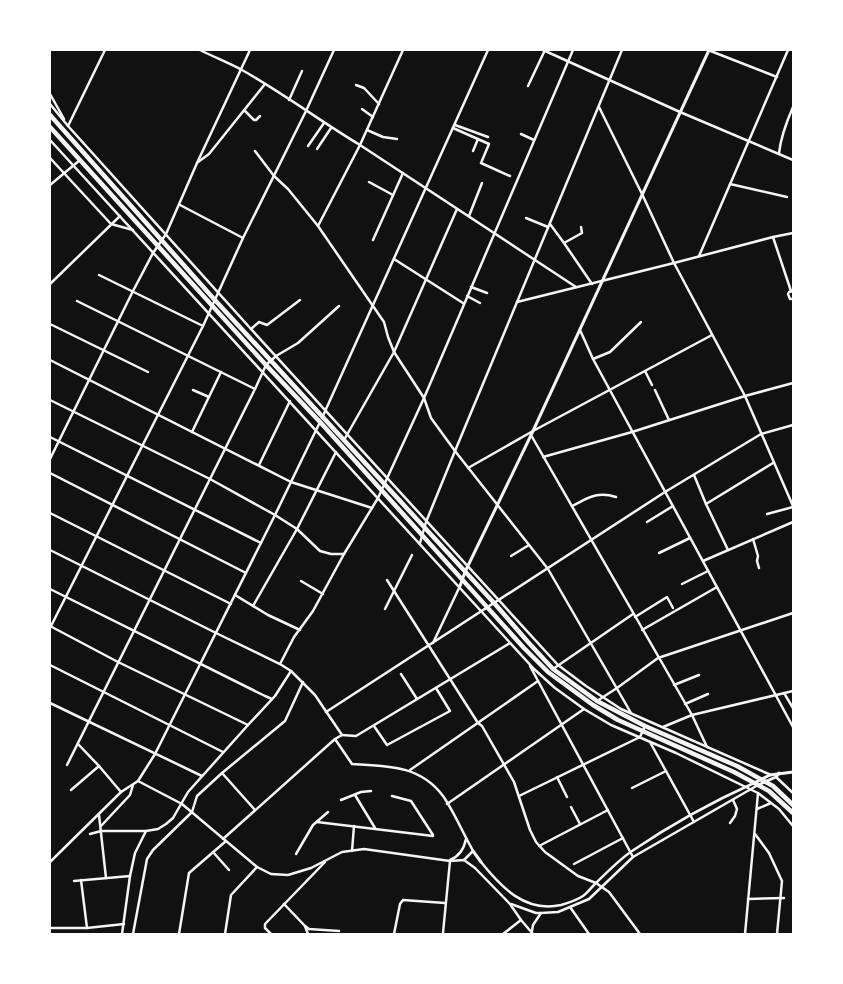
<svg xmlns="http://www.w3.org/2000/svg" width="843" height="984" font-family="Georgia,serif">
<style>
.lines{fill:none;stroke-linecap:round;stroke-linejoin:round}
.minor{stroke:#f5f5f5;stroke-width:2.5}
.tertiary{stroke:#f5f5f5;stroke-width:3}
.trunk{stroke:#f5f5f5;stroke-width:4.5}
</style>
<rect width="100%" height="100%" fill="#111"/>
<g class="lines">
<!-- minor -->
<g class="minor">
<path d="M200,50c14,7 29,13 42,20 41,23 78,51 118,75l216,142"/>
<polyline points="543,50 680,112 793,160"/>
<polyline points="708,50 777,77"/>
<polyline points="356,85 364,88 379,104"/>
<polyline points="528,86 545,50"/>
<polyline points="50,94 64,119"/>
<polyline points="289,100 302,71"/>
<polyline points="50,104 68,126 251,329 558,665 586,686 621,709 771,775"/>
<polyline points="599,107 642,194 674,263 745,396 793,506"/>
<polyline points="362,109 373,117"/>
<polyline points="245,111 254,120 256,120 260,116"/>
<polyline points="455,125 488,137"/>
<polyline points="68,126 105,50"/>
<polyline points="453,128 489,144 481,163 510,176"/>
<polyline points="367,130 383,137 397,139"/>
<polyline points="521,134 534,140"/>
<polyline points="50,140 534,669 555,688 584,709 611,725 676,753 758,793 779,809 793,826"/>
<polyline points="308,146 324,123"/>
<polyline points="317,149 331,128"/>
<polyline points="255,151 274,176 288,189 318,226 384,322 388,337 394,352 424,398 431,418 455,451 548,569 631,713"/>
<polyline points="473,151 478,139"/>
<path d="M779,153c2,-17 7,-30 14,-46"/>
<polyline points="50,158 111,224 133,230"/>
<polyline points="198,162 209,154 265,84"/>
<polyline points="369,182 393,195"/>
<polyline points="730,184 787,197"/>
<polyline points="50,185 80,160"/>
<polyline points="180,205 243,238"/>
<polyline points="469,216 482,183"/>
<polyline points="526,218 548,227"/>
<polyline points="550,224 564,243 592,284"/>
<polyline points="318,226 360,145 403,50"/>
<polyline points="773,237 791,291"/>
<polyline points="373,240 403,173"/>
<polyline points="564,243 582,233 581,227"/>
<polyline points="699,256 788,50"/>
<polyline points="394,259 463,303"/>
<polyline points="99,275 203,326"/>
<polyline points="50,284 120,216"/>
<polyline points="471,287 487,293"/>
<polyline points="793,291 789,292 788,294 790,299 793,299"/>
<polyline points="467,296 480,303"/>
<polyline points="77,301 255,389"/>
<polyline points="517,302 674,263 773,237 793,233"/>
<polyline points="50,324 148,372"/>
<polyline points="251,329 259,322 267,325 300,300"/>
<polyline points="580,330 593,359 793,727"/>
<polyline points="593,359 610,352 641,322"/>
<polyline points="50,360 291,482 372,508"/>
<polyline points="645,371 652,385"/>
<polyline points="193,390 209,397"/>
<polyline points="655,390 669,420"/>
<polyline points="50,400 210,479 275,515 297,529 320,551 331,554 344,554"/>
<polyline points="322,418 488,50"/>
<polyline points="192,432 221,372"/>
<polyline points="531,435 692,715 707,747"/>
<polyline points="50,437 261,543"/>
<polyline points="344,440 394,352 457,209"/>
<polyline points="543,457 632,432 745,396 793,383"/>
<polyline points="50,459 133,291 153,253 166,234 197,163 250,50"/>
<polyline points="259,465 290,401"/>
<polyline points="468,468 533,431 712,335"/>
<polyline points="50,473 246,573"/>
<polyline points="694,475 706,504 728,550"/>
<polyline points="706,504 773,463"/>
<path d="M572,506c16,-8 25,-15 44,-9"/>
<polyline points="50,513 231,604"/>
<polyline points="767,514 793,507"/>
<polyline points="647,522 673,506"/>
<polyline points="753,539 758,556 757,561 759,568"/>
<polyline points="420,543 426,522 455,451 622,50"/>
<polyline points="50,550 216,633 280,664 291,671 315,695 342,735"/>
<polyline points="659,553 690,538"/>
<polyline points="511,556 529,545"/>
<polyline points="703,561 793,522"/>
<polyline points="387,580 478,723 482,726 514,782 530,830 536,842 545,852 578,876 596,883 609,892 640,934"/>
<polyline points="301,581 323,594"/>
<polyline points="682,584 708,571"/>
<polyline points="50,589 265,696 272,699"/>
<polyline points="235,595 268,615 300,630"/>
<polyline points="253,606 297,529 336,452"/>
<polyline points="385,609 412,555"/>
<polyline points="635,617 667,597 673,608"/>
<polyline points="50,626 118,662 248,725"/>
<polyline points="50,628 203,326 243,238 306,111 334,50"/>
<polyline points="642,630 717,587"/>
<polyline points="433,643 460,586"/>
<polyline points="280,664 294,637 313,611 344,554 378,498 424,398 573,50"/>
<polyline points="50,665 223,752"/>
<polyline points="530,666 633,857"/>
<polyline points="553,669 633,614"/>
<polyline points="401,674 417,699"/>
<polyline points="674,685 699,675"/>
<polyline points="784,693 793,708"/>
<polyline points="597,701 617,688 658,658 793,613"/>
<polyline points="50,703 202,776"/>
<polyline points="685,704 708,694"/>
<polyline points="326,712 665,492 761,434 793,425"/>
<polyline points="374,726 387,745 450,711 436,688"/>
<polyline points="663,727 692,715 793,691"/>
<polyline points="342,735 356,736 510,643"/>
<path d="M335,739l17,25c35,2 68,1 91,32 10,14 19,35 28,51l2,4 -9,9"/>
<polyline points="650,742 694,822"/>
<polyline points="78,744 99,766 121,792"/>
<polyline points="67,765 255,389 266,365 276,356 298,343 339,306"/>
<polyline points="410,770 538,681"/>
<polyline points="222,773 255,810"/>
<polyline points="557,777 567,797"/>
<polyline points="776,777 793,793"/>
<polyline points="138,781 182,804 257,867 271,874 288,875 311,868 342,852 364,849 450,861 464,860 475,868 510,904 521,920 533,934"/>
<polyline points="632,788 666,771"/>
<polyline points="71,790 99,766"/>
<polyline points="355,795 375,828"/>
<polyline points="392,796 411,801 433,835"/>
<polyline points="519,796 640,737 645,726"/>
<polyline points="341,800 361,792 371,791"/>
<polyline points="447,804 584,709"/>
<polyline points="571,807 580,824"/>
<polyline points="757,809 771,803"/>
<polyline points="99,815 106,878"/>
<polyline points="317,822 433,836"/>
<polyline points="730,823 735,816 737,809 733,800"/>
<polyline points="101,826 130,795 133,785"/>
<polyline points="90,834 101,831 146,831 158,829 166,824 173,818 188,792 248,725 275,696 291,671"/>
<polyline points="755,834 769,853 782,881 777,934"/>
<polyline points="223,839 335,739 342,735"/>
<polyline points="539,846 608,810"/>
<polyline points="352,851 354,826"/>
<polyline points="213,852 229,870"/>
<polyline points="296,854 313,825 328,812"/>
<path d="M450,860c10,-4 14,-11 16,-21"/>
<polyline points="50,862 121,792 138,781 155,754 275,515 320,422"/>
<path d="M481,862c20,25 44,51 80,43 7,-2 16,-5 22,-9 4,-3 7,-7 11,-11 10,-10 26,-26 38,-34 37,-25 82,-50 122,-68"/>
<polyline points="574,864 623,838"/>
<polyline points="81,880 87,928"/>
<polyline points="74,881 130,876"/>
<polyline points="748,899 784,898"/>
<polyline points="284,904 305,926 309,929 339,931"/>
<polyline points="511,904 536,913 541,913 558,912 589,899 633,857 758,785"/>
<polyline points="570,907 589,934"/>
<polyline points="305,926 308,934"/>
<polyline points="50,928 87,928 124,924"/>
<polyline points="532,931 533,925 541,913"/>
<polyline points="443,933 450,861"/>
<polyline points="122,934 130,876 135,853 146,831"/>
<polyline points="133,934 147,859 153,850 192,812 197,796 222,773 285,721 303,682"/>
<polyline points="179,934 189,873 226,841"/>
<polyline points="225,934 231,895 257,867"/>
<polyline points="271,934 265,928 265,924 325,862"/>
<polyline points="394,934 400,904 403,900 445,903"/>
<polyline points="503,934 521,920"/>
<polyline points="745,934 758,793"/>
</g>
<!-- tertiary -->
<g class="tertiary">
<polyline points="460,586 465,572 533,431 709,50"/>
<polyline points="754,783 770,775 793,772"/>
<polyline points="758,785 776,777 779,773"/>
<polyline points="473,851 481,862"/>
</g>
<!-- trunk -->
<g class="trunk">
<polyline points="50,115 214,299 495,604 528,642 553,669 597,701 645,726 737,766 773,786 793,805"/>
<polyline points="50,127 266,365 320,422 524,648 548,672 593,705 618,720 734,772 769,791 793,813"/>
</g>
</g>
<!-- border -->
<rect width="843" height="984" fill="none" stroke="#ffffff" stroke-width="102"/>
</svg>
